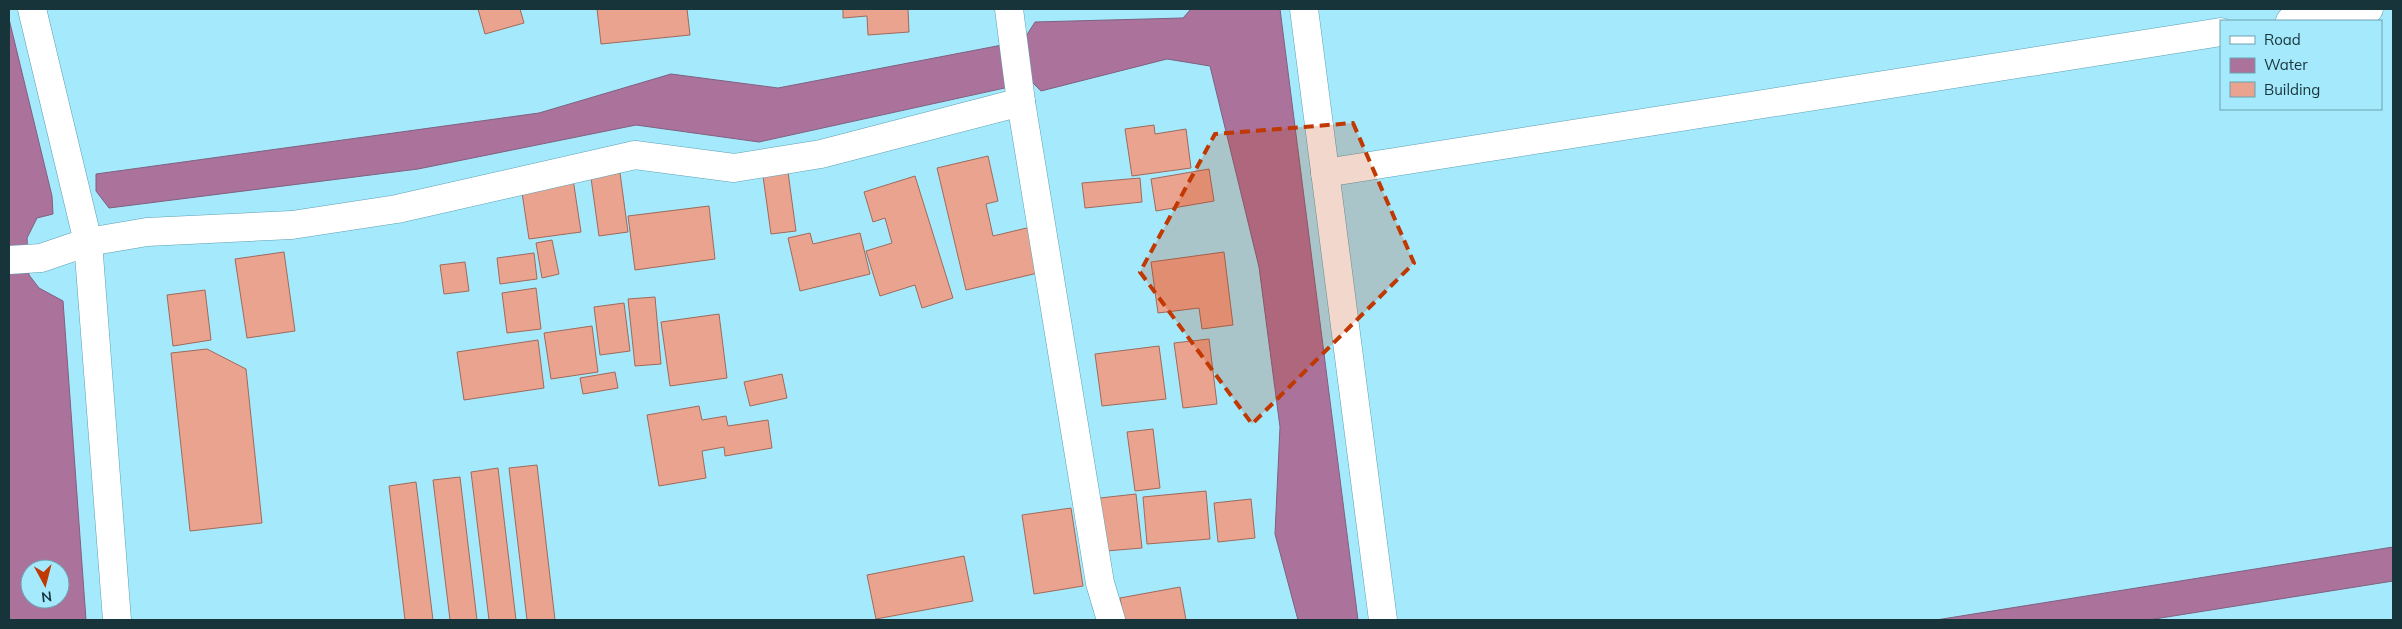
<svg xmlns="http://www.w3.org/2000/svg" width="2402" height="629" font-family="Mulish,sans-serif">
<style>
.water{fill:#ab739c;stroke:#7f607f;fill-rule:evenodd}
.building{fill:#eaa38e;stroke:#9f6a5b}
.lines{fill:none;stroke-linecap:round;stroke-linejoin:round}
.minor-casing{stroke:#5da0b2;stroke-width:29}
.minor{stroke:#fff;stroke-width:28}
.marked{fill:#c03802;fill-opacity:0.2;stroke:#c03802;stroke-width:4;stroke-dasharray:10 6;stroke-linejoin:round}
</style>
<rect width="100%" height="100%" fill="#a5e9fc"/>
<!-- water -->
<g class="water">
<polygon points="1191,9 1280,9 1358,620 1298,620 1275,534 1280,427 1259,267 1210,66 1167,59 1041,91 1032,82 759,142 636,125 418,169 109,208 96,191 96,174 539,113 671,74 778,88 1023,41 1035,22 1183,18"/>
<path d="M9,19l43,177 1,18 -16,4 -10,20 2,37 10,13 24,13 23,319h-77zM30,569h30v30h-30z"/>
<polygon points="2393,547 2393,581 2148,620 1936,620"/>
</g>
<!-- building -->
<g class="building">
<polygon points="478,9 520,9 524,23 485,34"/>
<polygon points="597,9 687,9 690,35 601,44"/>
<polygon points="843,9 908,9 909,32 868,35 867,16 843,18"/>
<polygon points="1154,125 1155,134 1186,129 1191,168 1132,176 1125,129"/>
<polygon points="988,156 998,201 986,204 993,236 1031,227 1042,272 966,290 937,168"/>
<polygon points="1209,169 1214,201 1156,211 1151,179"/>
<polygon points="788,172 796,231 771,234 763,176"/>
<polygon points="620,173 628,232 599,236 591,178"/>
<polygon points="915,176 953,298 922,308 915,285 880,296 866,251 892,243 885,218 873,222 864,192"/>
<polygon points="1140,178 1142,202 1085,208 1082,183"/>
<polygon points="573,179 581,232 529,239 521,186"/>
<polygon points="709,206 715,259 635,270 628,216"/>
<polygon points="810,233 813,244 860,233 870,274 800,291 788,238"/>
<polygon points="552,240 559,274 542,278 536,243"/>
<polygon points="284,252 295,331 247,338 235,259"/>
<polygon points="1224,252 1233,325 1202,329 1199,308 1158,313 1151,262"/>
<polygon points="534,253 537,279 500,284 497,258"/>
<polygon points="465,262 469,291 444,294 440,265"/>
<polygon points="536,288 541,329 507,333 502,293"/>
<polygon points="205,290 211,340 173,346 167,295"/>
<polygon points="655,297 661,364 635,366 628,299"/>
<polygon points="624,303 630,351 600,355 594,307"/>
<polygon points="719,314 727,378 670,386 661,322"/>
<polygon points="592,326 598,372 551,379 544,333"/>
<polygon points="1209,339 1217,404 1183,408 1174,343"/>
<polygon points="538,340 544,388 464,400 457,352"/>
<polygon points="1159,346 1166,399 1102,406 1095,354"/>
<polygon points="207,349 246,369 262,523 190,531 171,353"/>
<polygon points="615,372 618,388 583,394 580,378"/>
<polygon points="782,374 787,398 750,406 744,382"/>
<polygon points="699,406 702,420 726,416 728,426 768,420 772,448 725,456 724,447 702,451 706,478 659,486 647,415"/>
<polygon points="1153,429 1160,488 1135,491 1127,432"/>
<polygon points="537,465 555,620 527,620 509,468"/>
<polygon points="498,468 516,620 489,620 471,472"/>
<polygon points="460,477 477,620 450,620 433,480"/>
<polygon points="416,482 433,620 405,620 389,486"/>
<polygon points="1206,491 1210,539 1147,544 1143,497"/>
<polygon points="1136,494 1142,548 1106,551 1100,498"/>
<polygon points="1251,499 1255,538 1218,542 1214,503"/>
<polygon points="1071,508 1083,586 1034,594 1022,515"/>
<polygon points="964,556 973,601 876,619 867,575"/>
<polygon points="1180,587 1186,620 1124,620 1120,598"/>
</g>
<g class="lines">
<!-- minor casing -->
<g class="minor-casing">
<g id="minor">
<polyline points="32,9 88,242 117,620"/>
<polyline points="1009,9 1021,102 1100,583 1111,620"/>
<polyline points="1304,9 1383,620"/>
<polyline points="2290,21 2369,9"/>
<polyline points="1325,173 2221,32"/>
<polyline points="9,260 41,258 88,242 147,232 292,225 397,209 635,155 734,168 821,154 1021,102"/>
</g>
</g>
<!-- minor -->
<use href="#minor" class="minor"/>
</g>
<!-- marked area -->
<path class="marked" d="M1353,123l61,140 -162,161 -112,-152 75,-138z"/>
<!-- border -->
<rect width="2402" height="629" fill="none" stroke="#18343b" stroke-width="20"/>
<!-- legend -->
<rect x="2220" y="20" width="162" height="90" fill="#a5e9fc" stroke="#6da1af"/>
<rect x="2230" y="36" width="25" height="8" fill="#ffffff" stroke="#6da1af"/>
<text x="2264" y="45" font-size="15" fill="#18343b">Road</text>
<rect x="2230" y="58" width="25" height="15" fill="#ab739c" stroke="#6da1af"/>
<text x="2264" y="70" font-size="15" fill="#18343b">Water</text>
<rect x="2230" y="82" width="25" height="15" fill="#eaa38e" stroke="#6da1af"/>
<text x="2264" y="95" font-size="15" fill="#18343b">Building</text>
<!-- north arrow -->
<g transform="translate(45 584) rotate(173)"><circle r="24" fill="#a5e9fc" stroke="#6da1af"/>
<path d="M0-4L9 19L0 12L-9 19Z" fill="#c03802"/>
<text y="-8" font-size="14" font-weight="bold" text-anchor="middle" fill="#18343b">N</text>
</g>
</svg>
